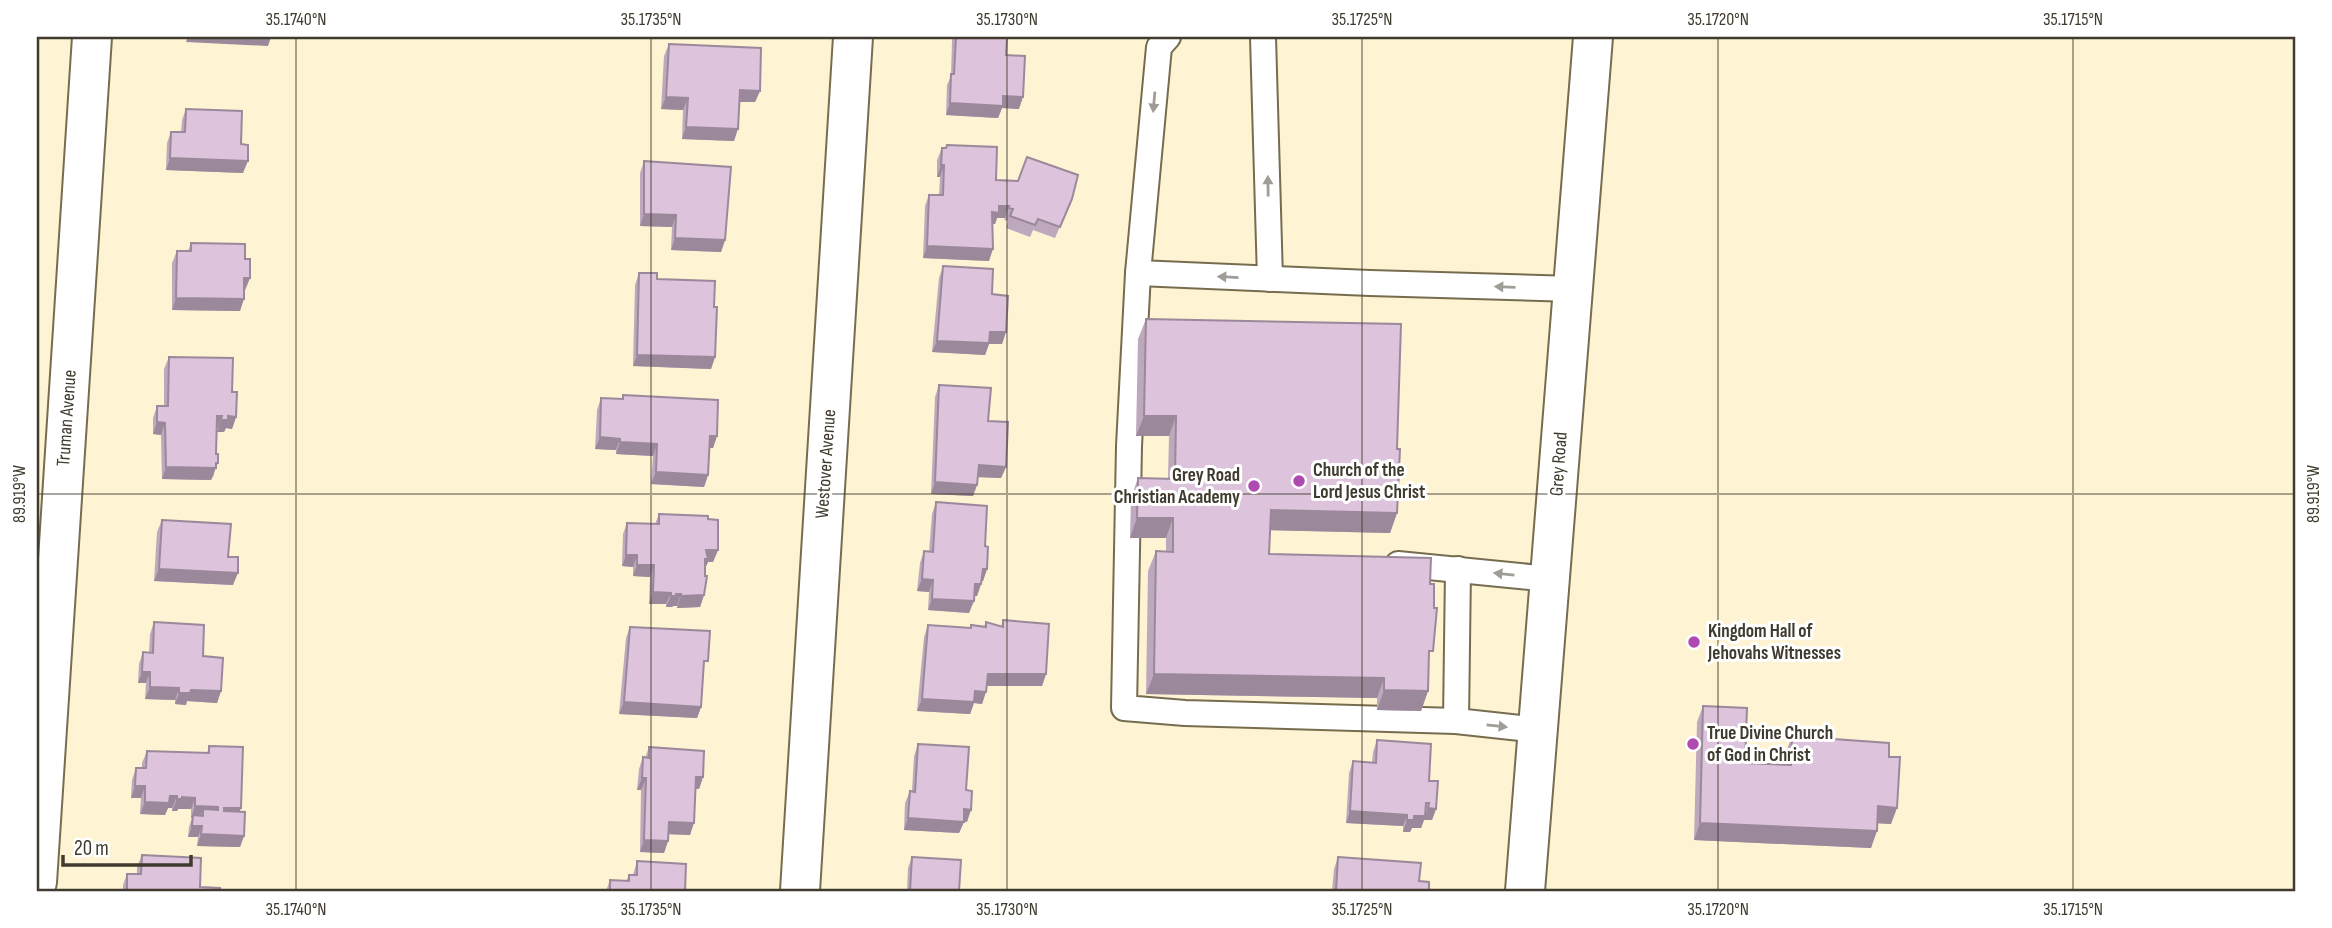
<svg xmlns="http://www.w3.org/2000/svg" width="2332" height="928" font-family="'Sofia Sans Condensed',sans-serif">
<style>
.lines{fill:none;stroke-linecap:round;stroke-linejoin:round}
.service-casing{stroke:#766c4f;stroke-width:28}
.minor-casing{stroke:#766c4f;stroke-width:42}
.service{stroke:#fff;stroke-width:24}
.minor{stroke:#fff;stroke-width:38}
.wall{fill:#bea8bd}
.shaded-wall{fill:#9b889a}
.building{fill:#ddc3dc;stroke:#9b889a;stroke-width:2}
.oneway{fill:#a09d96}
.ticks{fill:none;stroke:#403b2e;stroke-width:2;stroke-opacity:0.45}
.poi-dot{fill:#af4bb0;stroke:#fff;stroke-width:2.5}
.labels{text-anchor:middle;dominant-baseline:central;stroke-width:6;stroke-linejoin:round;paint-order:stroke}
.street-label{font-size:19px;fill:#403b2e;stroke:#fff}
.poi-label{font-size:19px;font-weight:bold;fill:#403b2e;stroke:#fff;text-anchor:start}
.neatline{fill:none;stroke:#403b2e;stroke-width:2.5}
.ticks-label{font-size:18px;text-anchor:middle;fill:#403b2e}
</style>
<rect width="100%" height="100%" fill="#fef3d2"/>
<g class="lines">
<!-- service casing -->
<g class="service-casing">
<g id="service">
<polyline points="1168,37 1159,47 1138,273 1129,446 1124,708 1185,713 1456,721 1538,730"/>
<polyline points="1263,37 1270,279"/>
<polyline points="1138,273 1370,283 1573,289"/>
<polyline points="1398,564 1550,579"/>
<polyline points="1456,721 1458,569"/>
</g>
</g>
<!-- minor casing -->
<g class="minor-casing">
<g id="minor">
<polyline points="37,882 92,37"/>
<polyline points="800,891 853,37"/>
<polyline points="1525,891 1593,37"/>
</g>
</g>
<!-- service -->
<use href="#service" class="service"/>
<!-- minor -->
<use href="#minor" class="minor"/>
</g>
<!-- wall -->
<g class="wall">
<polygon points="953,37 1007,37 1006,55 1019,109 1002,108 998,118 946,115 947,85 951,76 952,40"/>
<polygon points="669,44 760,91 755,102 739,102 734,141 682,139 683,110 661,109 664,56"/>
<polygon points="186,109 241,144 243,173 166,170 167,143 171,132 181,132 182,120"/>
<polygon points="942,148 996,180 1072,199 1055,238 1033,230 1030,237 1006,228 1008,221 1004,220 1005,218 997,218 995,224 992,224 989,261 923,258 925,206 929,195 939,195 940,177 937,177 937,160"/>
<polygon points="644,161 725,240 721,252 671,250 672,227 640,226 640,173"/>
<polygon points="191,243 245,259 250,278 245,290 244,290 240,311 172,310 172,263 177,251 188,251"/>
<polygon points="943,266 992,294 1006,332 1002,344 989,344 985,355 932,352 939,278"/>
<polygon points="639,273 657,279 714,307 715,357 711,369 633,366 635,285"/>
<polygon points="1146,319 1397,449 1397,513 1390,533 1270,530 1269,554 1429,662 1428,691 1421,711 1377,710 1377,698 1146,694 1148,571 1156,551 1166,552 1166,538 1130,538 1131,498 1138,478 1168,479 1169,436 1136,436 1138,339"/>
<polygon points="169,357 232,392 236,417 232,429 226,428 224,432 217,432 218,428 217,428 214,475 211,480 162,479 161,435 153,434 153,418 157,406 164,406 164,369"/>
<polygon points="939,385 988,421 1006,467 1001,478 978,477 977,485 973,496 931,494 935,397"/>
<polygon points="623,395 717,436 713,448 709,448 708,475 704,487 651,484 653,456 616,454 616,450 595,449 597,410 601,398 622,399"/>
<polygon points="936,502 985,546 987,569 983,581 982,581 977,596 974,596 969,613 928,610 929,592 917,591 920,563 924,551 929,552 932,514"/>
<polygon points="659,514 708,519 718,550 713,562 708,562 705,568 704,595 700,607 677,608 677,606 673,606 672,607 666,607 666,604 649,604 650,577 633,576 633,567 622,566 623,534 627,523 655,524"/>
<polygon points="162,520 228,557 233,585 154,581 157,532"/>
<polygon points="1003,620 1046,674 1042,686 987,686 982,704 974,703 970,714 917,711 924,637 928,625 970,628 971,625 984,626 986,622 1001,626"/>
<polygon points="154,622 203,656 221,691 217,703 187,701 186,705 175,704 175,700 145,699 146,683 138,683 139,664 143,652 149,653 150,634"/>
<polygon points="630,627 703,673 701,707 697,718 619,714 626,638"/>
<polygon points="1703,706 1745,763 1786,765 1786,752 1792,736 1891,824 1877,823 1871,848 1694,840 1697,722"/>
<polygon points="1377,740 1429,781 1436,809 1432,820 1424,820 1421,828 1412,828 1410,832 1403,832 1403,826 1346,823 1349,773 1353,761 1372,762 1373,752"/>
<polygon points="918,744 966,790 967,822 964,821 959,833 904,830 905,803 910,791 912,791 914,756"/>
<polygon points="209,746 241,808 239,812 244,836 240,847 197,846 198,837 188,837 189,827 192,818 191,818 191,809 178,809 177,811 172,811 172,808 168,808 165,815 140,814 141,798 131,798 132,780 136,768 142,768 142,763 147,751 207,753"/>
<polygon points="649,747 703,777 699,789 696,789 690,835 668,834 668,841 664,853 640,852 641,790 637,790 639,769 643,757 645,758"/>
<polygon points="142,855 200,887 220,891 123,891 123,885 127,874 137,874 137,867"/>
<polygon points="912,857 959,891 907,891 908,868"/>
<polygon points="1338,857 1419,881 1429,891 1332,891 1334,869"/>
<polygon points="637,861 685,891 606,891 610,880 626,881 629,875 633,875"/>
</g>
<!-- shaded-wall -->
<g class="shaded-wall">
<polygon points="188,37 271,37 268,46 186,42"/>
<polygon points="740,90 760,91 755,102 735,102"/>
<polygon points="1003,96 1023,97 1019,109 1002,108 998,118 946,115 950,103"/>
<polygon points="666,97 688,98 683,110 661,109"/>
<polygon points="686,127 738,129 734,141 682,139"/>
<polygon points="170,158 248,161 243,173 166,170"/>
<polygon points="941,165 944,165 940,177 937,177"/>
<polygon points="999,206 1009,206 1005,218 997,218 995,224 988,224 992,212"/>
<polygon points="644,214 676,215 672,227 640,226"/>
<polygon points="675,238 725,240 721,252 671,250"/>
<polygon points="927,246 993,249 989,261 923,258"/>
<polygon points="244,278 250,278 245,290 240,290"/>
<polygon points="176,298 244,299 240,311 172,310"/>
<polygon points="990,332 1006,332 1002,344 989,344 985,355 932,352 937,341"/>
<polygon points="637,355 715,357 711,369 633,366"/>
<polygon points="217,416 222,416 218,428 213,428"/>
<polygon points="228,416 236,417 232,429 226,428 224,432 217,432 221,420"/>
<polygon points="1144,416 1176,416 1169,436 1136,436"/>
<polygon points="157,422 165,423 161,435 153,434"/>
<polygon points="710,436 717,436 713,448 705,448"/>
<polygon points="600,437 620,439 616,450 595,449"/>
<polygon points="620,442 657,444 653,456 616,454"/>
<polygon points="218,463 211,480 162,479 166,467"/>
<polygon points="979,465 1006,467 1001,478 974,477"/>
<polygon points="656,472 708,475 704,487 651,484"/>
<polygon points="935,482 977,485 973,496 931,494"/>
<polygon points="1271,510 1397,513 1390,533 1264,530"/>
<polygon points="1137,518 1173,518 1166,538 1130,538"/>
<polygon points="706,550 718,550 713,562 708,562 704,571"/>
<polygon points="626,555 637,555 633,567 622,566"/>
<polygon points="637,565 654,565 650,577 633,576"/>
<polygon points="159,569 238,573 233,585 154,581"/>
<polygon points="983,569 987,569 983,581 979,581"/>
<polygon points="922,579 933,580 929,592 917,591"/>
<polygon points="975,584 981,584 977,596 971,596"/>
<polygon points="653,592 671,593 666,604 649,604"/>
<polygon points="676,594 681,594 677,606 673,606 672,607 666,607 671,596"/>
<polygon points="704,595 700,607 677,608 681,596"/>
<polygon points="932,599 974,601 969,613 928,610"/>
<polygon points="142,672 150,672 146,683 138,683"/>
<polygon points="988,674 1046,674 1042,686 983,686"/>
<polygon points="1154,674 1384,678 1377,698 1146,694"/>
<polygon points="150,687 179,688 175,700 145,699"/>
<polygon points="191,690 221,691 217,703 187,701 186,705 175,704 179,693"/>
<polygon points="1384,690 1428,691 1421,711 1377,710"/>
<polygon points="975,691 986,692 982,704 974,703 970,714 917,711 922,699"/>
<polygon points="624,702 701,707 697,718 619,714"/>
<polygon points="696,777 703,777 699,789 692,788"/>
<polygon points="642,778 646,778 641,790 637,790"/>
<polygon points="135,786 145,786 141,798 131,798"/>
<polygon points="170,796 177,796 172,808 168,808 165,815 140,814 145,802"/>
<polygon points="182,797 195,798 191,809 178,809 177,811 172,811 177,799"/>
<polygon points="195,806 218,807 214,819 203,816 203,809 200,818 191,818"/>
<polygon points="1878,806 1897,808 1891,824 1872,823"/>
<polygon points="224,808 241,808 236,820 220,819"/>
<polygon points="1428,808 1436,809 1432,820 1424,820 1421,828 1412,828 1410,832 1403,832 1407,820 1414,816 1425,816"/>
<polygon points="964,809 971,810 967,822 960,821"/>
<polygon points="1350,811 1407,815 1403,826 1346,823"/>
<polygon points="908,818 964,822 959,833 904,830"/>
<polygon points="669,822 694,823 690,835 664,834"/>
<polygon points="1700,823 1877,831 1871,848 1694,840"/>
<polygon points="192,826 202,826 198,837 188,837"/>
<polygon points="201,834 244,836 240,847 197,846"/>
<polygon points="644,840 668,841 664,853 640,852"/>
</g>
<!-- building -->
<g class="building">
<polygon points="956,37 1007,37 1006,55 1025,56 1023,97 1003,96 1003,106 950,103 951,74 954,74"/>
<polygon points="669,44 761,48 760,91 740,90 738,129 686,127 688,98 666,97"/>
<polygon points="186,109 242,111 241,144 248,145 248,161 170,158 171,132 185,132"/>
<polygon points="947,145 997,147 996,180 1018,181 1027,157 1078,175 1072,199 1060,227 1038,219 1035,225 1010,216 1013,209 1008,208 1009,206 999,206 999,213 992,212 993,249 927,246 929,195 943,195 944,165 941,165 942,148 946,148"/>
<polygon points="644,161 731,167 725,240 675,238 676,215 644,214"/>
<polygon points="191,243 245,244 245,259 250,259 250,278 244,278 244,299 176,298 177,251 191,251"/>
<polygon points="943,266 993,269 992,294 1008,296 1006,332 990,332 989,343 937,341"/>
<polygon points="639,273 657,273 657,279 715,281 714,307 717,307 715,357 637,355"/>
<polygon points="1146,319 1401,324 1397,449 1400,449 1397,513 1271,510 1269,554 1431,558 1430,584 1434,584 1434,608 1437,608 1433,651 1429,651 1428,691 1384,690 1384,678 1154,674 1156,551 1173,552 1173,518 1137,518 1138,478 1175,479 1176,416 1144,416"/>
<polygon points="169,357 233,358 232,392 237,392 236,417 228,416 228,420 221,420 222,416 217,416 216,454 218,454 218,463 216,463 216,468 166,467 165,423 157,422 157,406 168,406"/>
<polygon points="939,385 991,388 988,421 1008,422 1006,467 979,465 977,485 935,482"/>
<polygon points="623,395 718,400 717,436 710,436 708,475 656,472 657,444 620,442 620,439 600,437 601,398 623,399"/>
<polygon points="936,502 987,506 985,546 988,547 987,569 983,569 981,584 975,584 974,601 932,599 933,580 922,579 924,551 933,552"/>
<polygon points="659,514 708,516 708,519 718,520 718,550 706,550 708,559 705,559 705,576 707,576 704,595 681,596 681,594 676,594 676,596 671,596 671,593 653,592 654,565 637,565 637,555 626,555 627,523 659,524"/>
<polygon points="162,520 231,524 228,557 238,557 238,573 159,569"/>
<polygon points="1003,620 1049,624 1046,674 988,674 986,692 975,691 974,702 922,699 928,625 971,628 971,625 986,627 986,622 1003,627"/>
<polygon points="154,622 204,625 203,656 223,658 221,691 191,690 190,693 179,693 179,688 150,687 150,672 142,672 143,652 153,653"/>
<polygon points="630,627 710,631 708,661 704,661 701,707 624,702"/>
<polygon points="1703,706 1747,708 1745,763 1791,765 1792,736 1889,743 1889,757 1900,757 1897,808 1878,806 1877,831 1700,823"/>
<polygon points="1377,740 1431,744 1429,781 1438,781 1436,809 1428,808 1429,803 1426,803 1425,816 1414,816 1414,820 1407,820 1407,815 1350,811 1353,761 1376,763"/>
<polygon points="918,744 969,747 966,790 972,791 971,810 964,809 964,822 908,818 910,791 915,792"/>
<polygon points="209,746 243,747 241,808 224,808 224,811 245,812 244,836 201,834 202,826 192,826 193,815 203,816 203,809 218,810 218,807 195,806 195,798 182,797 182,799 177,799 177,796 170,796 169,803 145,802 145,786 135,786 136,768 146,768 147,751 209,753"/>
<polygon points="649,747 704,751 703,777 696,777 694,823 669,822 668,841 644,840 646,778 642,778 643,757 649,758"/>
<polygon points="142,855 201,858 200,887 220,888 220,891 127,891 127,874 141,874"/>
<polygon points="912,857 961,860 959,891 910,891"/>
<polygon points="1338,857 1421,863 1419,881 1429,882 1429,891 1336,891"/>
<polygon points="637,861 686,864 685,891 610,891 610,880 629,881 629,875 637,875"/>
</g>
<!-- one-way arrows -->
<defs><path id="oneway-solid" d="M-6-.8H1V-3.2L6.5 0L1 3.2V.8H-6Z" transform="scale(1.75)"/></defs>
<g class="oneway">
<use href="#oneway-solid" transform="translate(1154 102) rotate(95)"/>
<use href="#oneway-solid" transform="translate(1268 186) rotate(-91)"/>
<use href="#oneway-solid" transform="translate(1228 277) rotate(-177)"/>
<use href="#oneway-solid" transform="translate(1505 287) rotate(-178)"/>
<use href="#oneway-solid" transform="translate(1504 574) rotate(-174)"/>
<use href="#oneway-solid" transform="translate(1497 726) rotate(6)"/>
</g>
<!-- ticks -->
<path class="ticks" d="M296,37v854M651,37v854M1007,37v854M1362,37v854M1718,37v854M2073,37v854M37,494h2258"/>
<!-- markers -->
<g class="poi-dot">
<circle cx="1299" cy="481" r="7"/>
<circle cx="1254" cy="486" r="7"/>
<circle cx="1694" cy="642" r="7"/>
<circle cx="1693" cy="744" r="7"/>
</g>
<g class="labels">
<!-- street labels -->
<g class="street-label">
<text transform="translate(67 418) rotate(-86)">Truman Avenue</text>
<text transform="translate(826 464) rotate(-86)">Westover Avenue</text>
<text transform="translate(1559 464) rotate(-86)">Grey Road</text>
</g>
<!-- poi labels -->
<g class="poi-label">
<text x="1313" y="470">Church of the<tspan x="1313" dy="22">Lord Jesus Christ</tspan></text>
<text x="1240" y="475" text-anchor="end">Grey Road<tspan x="1240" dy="22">Christian Academy</tspan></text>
<text x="1708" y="631">Kingdom Hall of<tspan x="1708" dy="22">Jehovahs Witnesses</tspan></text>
<text x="1707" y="733">True Divine Church<tspan x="1707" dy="22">of God in Christ</tspan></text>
</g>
</g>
<!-- border -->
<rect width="2332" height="928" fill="none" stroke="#ffffff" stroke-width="77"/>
<!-- scale -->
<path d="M63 855v10h128v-10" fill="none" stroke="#403b2e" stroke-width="3.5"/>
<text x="74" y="855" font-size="21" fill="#403b2e" stroke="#ffffff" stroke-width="5" paint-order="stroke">20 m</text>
<rect x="38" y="38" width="2256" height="852" class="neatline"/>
<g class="ticks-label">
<text x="296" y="25">35.1740°N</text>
<text x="651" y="25">35.1735°N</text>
<text x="1007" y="25">35.1730°N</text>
<text x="1362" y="25">35.1725°N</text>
<text x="1718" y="25">35.1720°N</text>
<text x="2073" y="25">35.1715°N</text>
<text transform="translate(2313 494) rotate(-90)" y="6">89.919°W</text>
<text transform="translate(19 494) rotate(-90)" y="6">89.919°W</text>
<text x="296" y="915">35.1740°N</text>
<text x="651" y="915">35.1735°N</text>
<text x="1007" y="915">35.1730°N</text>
<text x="1362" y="915">35.1725°N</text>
<text x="1718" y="915">35.1720°N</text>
<text x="2073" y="915">35.1715°N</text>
</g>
</svg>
